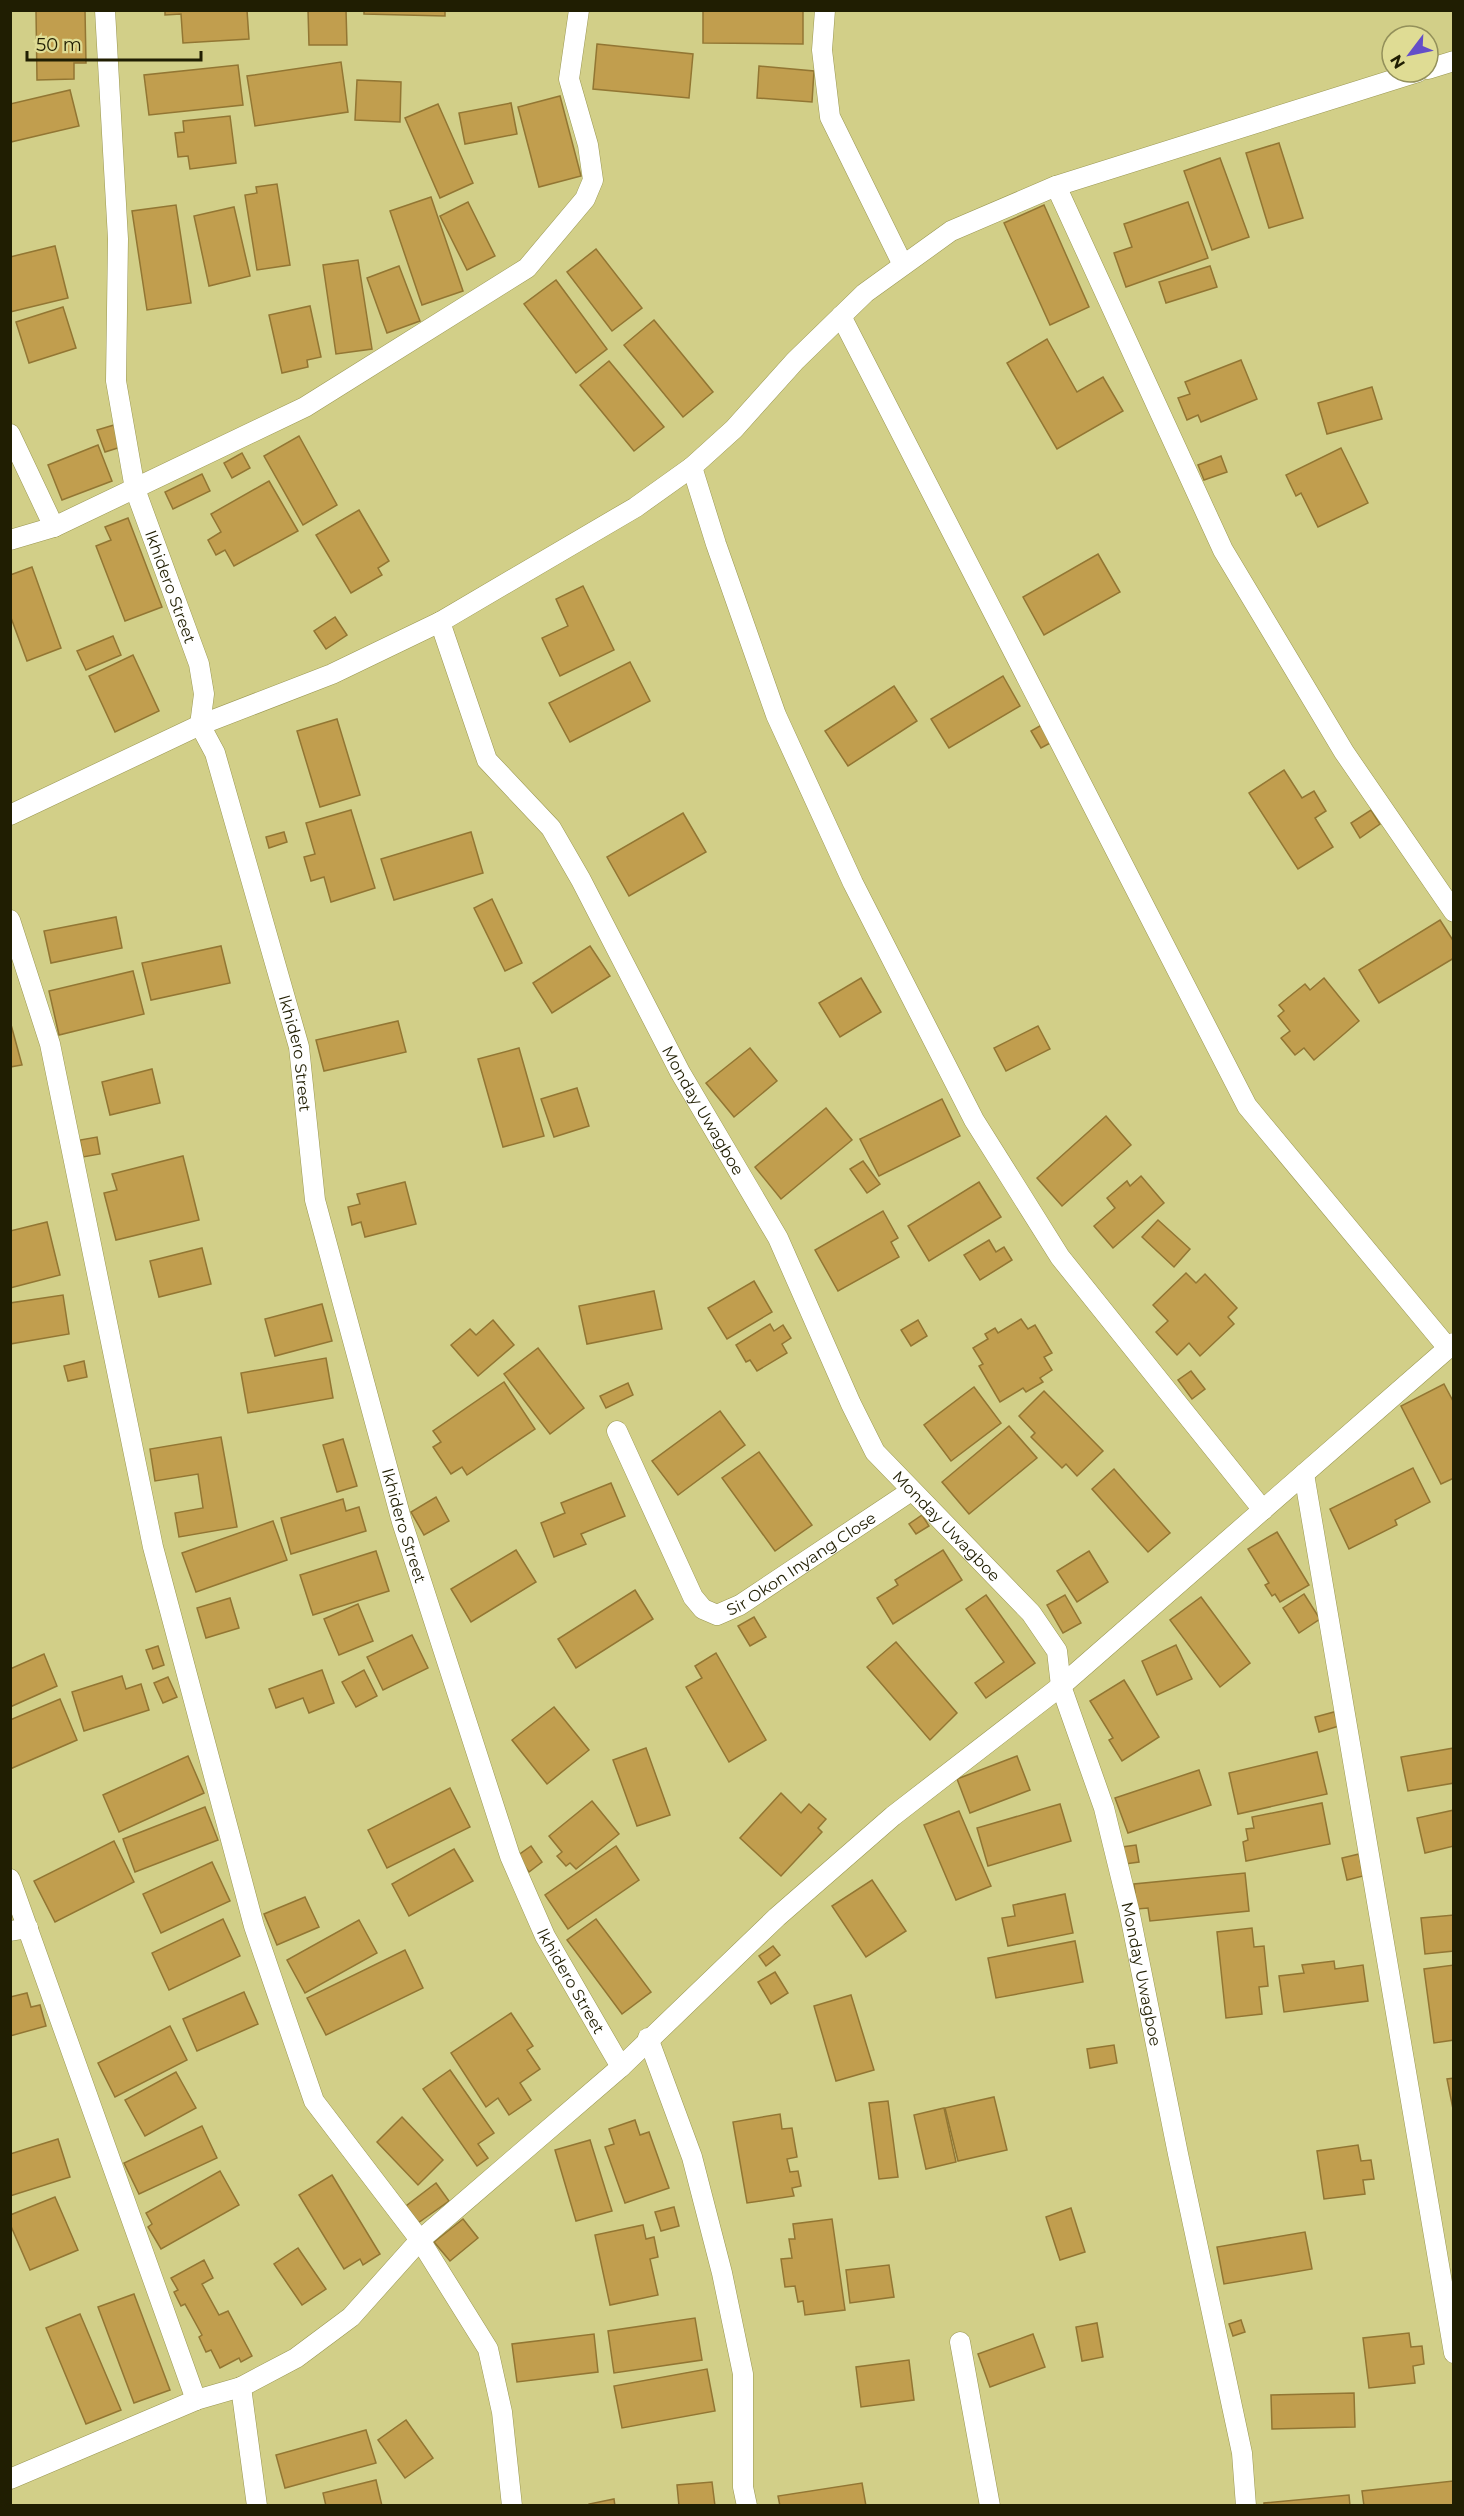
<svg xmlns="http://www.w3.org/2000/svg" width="1464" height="2516" font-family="Montserrat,sans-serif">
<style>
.building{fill:#c19e4e;stroke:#927633;stroke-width:1.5}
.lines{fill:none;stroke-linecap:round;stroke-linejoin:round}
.street-casing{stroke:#9a9751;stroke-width:21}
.street{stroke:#fff;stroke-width:20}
.labels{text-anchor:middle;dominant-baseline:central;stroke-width:5;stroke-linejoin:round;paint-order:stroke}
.street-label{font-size:16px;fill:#201e02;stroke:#dfdc94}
</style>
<rect width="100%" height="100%" fill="#d2cf88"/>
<!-- building -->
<g class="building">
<polygon points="85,10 86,63 74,63 74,79 37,80 36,11"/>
<polygon points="165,10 247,10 249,39 183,43 181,14 165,15"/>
<polygon points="308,10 346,10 347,45 309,45"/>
<polygon points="364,10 445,10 445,16 364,14"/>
<polygon points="703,10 803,10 803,44 703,43"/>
<polygon points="597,44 693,54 689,98 593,89"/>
<polygon points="341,62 348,112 255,126 247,76"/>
<polygon points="238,65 243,105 149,115 144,75"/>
<polygon points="759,66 814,71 812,102 757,98"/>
<polygon points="357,80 401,82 400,122 355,120"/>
<polygon points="70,90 79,126 11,142 10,104"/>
<polygon points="560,96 581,176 539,187 518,107"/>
<polygon points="511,103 517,134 465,144 459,113"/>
<polygon points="438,104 473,183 440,198 405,118"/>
<polygon points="230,116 236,163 190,169 188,156 178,157 175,133 184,132 183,121"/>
<polygon points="1279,143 1303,218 1269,228 1246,153"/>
<polygon points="1220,158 1249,237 1212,250 1184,171"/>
<polygon points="277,184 290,265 257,270 245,195 257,193 256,187"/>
<polygon points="431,197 463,291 422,305 390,211"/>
<polygon points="468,202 495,256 467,270 440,216"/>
<polygon points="1188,202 1208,258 1126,287 1114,253 1132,247 1124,224"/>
<polygon points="176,205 191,303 147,310 132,211"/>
<polygon points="1044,205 1089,307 1050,325 1004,223"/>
<polygon points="234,207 250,276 209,286 194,216"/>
<polygon points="55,246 68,298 10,312 10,257"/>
<polygon points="596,249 642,308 612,331 567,272"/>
<polygon points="358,260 372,349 336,354 323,265"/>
<polygon points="399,266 420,321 387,333 367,278"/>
<polygon points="1210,266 1217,287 1166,303 1159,282"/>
<polygon points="556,280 607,349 576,373 524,304"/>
<polygon points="310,306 321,357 307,360 308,367 282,373 269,315"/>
<polygon points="63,307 76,348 29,363 16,322"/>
<polygon points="654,320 713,392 683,417 624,345"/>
<polygon points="1047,339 1077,392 1103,377 1123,411 1057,449 1007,363"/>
<polygon points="1241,360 1257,399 1201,422 1198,415 1187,420 1178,398 1190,394 1185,382"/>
<polygon points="609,361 664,427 634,451 580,385"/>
<polygon points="1372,387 1382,419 1327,434 1318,403"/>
<polygon points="114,425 121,447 105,452 97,430"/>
<polygon points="299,436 337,505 303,525 264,456"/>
<polygon points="98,445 112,481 62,500 48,465"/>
<polygon points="1341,448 1368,503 1318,527 1301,493 1296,496 1286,475"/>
<polygon points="242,453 250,468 232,478 224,463"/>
<polygon points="1221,456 1227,472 1204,480 1198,465"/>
<polygon points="202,474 210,491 173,509 165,492"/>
<polygon points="269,481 298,531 234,566 225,550 216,555 208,540 221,532 211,514"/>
<polygon points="359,510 389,561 378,568 382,575 351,593 316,535"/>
<polygon points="128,518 162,607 125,621 96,546 111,540 105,527"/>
<polygon points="1098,554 1120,592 1044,635 1023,597"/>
<polygon points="32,567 61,648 27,661 10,615 10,575"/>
<polygon points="583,586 614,650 560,676 542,638 568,626 556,599"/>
<polygon points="335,617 347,635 326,649 314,631"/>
<polygon points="113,636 121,655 86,670 77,651"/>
<polygon points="133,655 159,711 115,732 89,676"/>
<polygon points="630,662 650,701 570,742 549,703"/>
<polygon points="1003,676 1020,706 949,748 931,719"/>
<polygon points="894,686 917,721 848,766 825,731"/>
<polygon points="337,719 360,795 320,807 297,731"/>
<polygon points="1045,723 1054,741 1041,748 1031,731"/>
<polygon points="1284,770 1302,798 1314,791 1326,811 1315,818 1333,847 1298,869 1249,793"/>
<polygon points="351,810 375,888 331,902 324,877 311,881 304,857 315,854 306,823"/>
<polygon points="1371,810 1380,824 1360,838 1351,823"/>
<polygon points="683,813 706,852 629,896 607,857"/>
<polygon points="284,832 287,842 269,848 266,837"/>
<polygon points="471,832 483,873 394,900 381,859"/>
<polygon points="492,899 522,963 505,971 474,908"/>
<polygon points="116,917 122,948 51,963 44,931"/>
<polygon points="1440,920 1454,942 1454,958 1379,1003 1359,970"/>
<polygon points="221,946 230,983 151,1000 142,963"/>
<polygon points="590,946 610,976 552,1013 533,983"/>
<polygon points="133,971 144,1014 59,1035 49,991"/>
<polygon points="861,978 881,1012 840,1037 819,1003"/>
<polygon points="1324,978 1359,1021 1314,1060 1304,1048 1295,1055 1281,1038 1290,1031 1278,1016 1284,1011 1279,1005 1305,984 1310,990"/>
<polygon points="10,1021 22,1065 10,1067"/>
<polygon points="398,1021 406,1052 324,1071 316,1040"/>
<polygon points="1038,1026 1050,1049 1006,1071 994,1048"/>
<polygon points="519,1048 544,1136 503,1147 478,1059"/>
<polygon points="750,1048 777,1081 734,1117 706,1083"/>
<polygon points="152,1069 160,1103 110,1115 102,1082"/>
<polygon points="577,1088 589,1126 554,1137 541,1099"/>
<polygon points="942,1099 960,1136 879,1176 860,1139"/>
<polygon points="826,1108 852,1140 781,1199 755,1167"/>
<polygon points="1106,1116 1131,1145 1062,1206 1037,1178"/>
<polygon points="97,1137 100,1154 83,1157 80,1140"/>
<polygon points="183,1156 199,1220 116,1240 104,1193 117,1190 112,1174"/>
<polygon points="863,1161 880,1184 867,1193 850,1169"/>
<polygon points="1141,1176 1164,1203 1113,1248 1094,1226 1115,1208 1107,1198 1127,1181 1130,1186"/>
<polygon points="405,1182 416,1224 365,1237 361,1222 352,1225 348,1207 360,1204 357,1194"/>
<polygon points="979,1182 1001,1217 929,1261 908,1226"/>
<polygon points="883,1211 898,1238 891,1242 899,1257 838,1291 815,1250"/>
<polygon points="1158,1220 1190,1249 1174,1267 1142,1237"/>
<polygon points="47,1222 60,1275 10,1288 10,1231"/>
<polygon points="989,1240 996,1252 1004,1247 1012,1260 980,1280 964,1255"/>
<polygon points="202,1248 211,1284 159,1297 150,1261"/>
<polygon points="1186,1273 1196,1283 1205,1274 1237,1308 1228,1317 1234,1324 1200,1356 1189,1343 1177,1355 1156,1332 1168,1321 1153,1305"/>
<polygon points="754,1281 772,1312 727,1339 708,1308"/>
<polygon points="654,1291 662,1329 587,1344 579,1306"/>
<polygon points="63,1295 69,1334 10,1344 10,1303"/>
<polygon points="322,1304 332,1341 275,1356 265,1319"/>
<polygon points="1021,1319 1028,1329 1035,1325 1052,1353 1044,1357 1052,1370 1040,1378 1043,1382 1026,1392 1023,1388 1000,1402 979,1366 983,1364 973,1348 988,1339 985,1334 995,1328 998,1333"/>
<polygon points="493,1320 514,1345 478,1376 451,1345 470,1329 476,1335"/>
<polygon points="918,1320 927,1336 911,1346 901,1330"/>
<polygon points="770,1324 774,1331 783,1325 791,1338 782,1344 787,1353 757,1371 750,1360 746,1362 736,1345"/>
<polygon points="538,1348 584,1408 550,1434 504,1374"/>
<polygon points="326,1358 333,1398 248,1413 241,1373"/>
<polygon points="84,1361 87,1377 68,1381 64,1366"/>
<polygon points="1191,1371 1205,1389 1192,1399 1178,1380"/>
<polygon points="504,1382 535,1429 467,1475 462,1467 451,1474 433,1447 441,1442 433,1431"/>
<polygon points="628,1383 633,1395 606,1408 600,1396"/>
<polygon points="1444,1384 1454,1403 1454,1478 1441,1484 1401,1406"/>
<polygon points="974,1387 1001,1423 951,1461 924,1425"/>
<polygon points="1044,1391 1103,1451 1077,1476 1066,1464 1062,1468 1031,1437 1035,1433 1019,1416"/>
<polygon points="720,1411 745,1445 678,1495 652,1461"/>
<polygon points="1009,1426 1037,1458 969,1514 942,1482"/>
<polygon points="221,1437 237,1527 179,1537 175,1513 203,1508 198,1474 155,1481 150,1449"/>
<polygon points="343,1439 357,1486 337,1492 323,1445"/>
<polygon points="759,1452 812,1525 775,1551 722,1478"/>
<polygon points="1413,1468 1430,1502 1395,1520 1397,1525 1349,1549 1330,1509"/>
<polygon points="1114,1469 1170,1533 1148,1552 1092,1489"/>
<polygon points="611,1483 625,1516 581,1534 586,1544 554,1557 541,1523 565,1513 561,1503"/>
<polygon points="436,1497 449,1521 424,1535 411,1512"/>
<polygon points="343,1499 346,1511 359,1507 366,1531 291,1554 281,1518"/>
<polygon points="922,1515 929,1526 916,1534 909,1524"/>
<polygon points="273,1521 287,1560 196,1592 182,1553"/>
<polygon points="1277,1532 1309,1585 1280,1602 1275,1594 1272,1596 1265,1585 1269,1583 1248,1549"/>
<polygon points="516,1550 536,1582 471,1622 451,1589"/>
<polygon points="943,1550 962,1580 893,1624 877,1598 898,1585 895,1580"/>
<polygon points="376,1551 389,1591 313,1615 300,1575"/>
<polygon points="1089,1551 1108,1582 1077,1602 1057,1571"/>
<polygon points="635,1590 653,1619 576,1668 558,1639"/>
<polygon points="1304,1594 1320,1619 1299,1633 1283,1608"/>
<polygon points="986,1595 1035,1663 986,1698 975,1683 1004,1662 966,1609"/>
<polygon points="1065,1595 1081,1623 1063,1633 1047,1605"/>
<polygon points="1201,1597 1250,1663 1220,1687 1170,1620"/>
<polygon points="230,1598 239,1628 206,1638 197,1608"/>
<polygon points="358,1604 373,1641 339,1655 324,1619"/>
<polygon points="754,1617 766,1637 750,1646 738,1626"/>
<polygon points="412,1635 428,1668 383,1690 367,1657"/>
<polygon points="896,1642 957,1713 930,1740 867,1667"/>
<polygon points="1176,1645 1192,1679 1157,1695 1142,1661"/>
<polygon points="158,1646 164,1665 153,1669 146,1650"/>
<polygon points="716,1653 766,1740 729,1762 686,1687 702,1678 695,1666"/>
<polygon points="44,1654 57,1686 10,1707 10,1669"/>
<polygon points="322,1670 334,1703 309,1713 303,1698 276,1708 269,1689"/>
<polygon points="364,1670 377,1696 356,1707 342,1682"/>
<polygon points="122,1676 126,1689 141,1684 149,1710 84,1731 72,1692"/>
<polygon points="168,1677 177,1697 163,1703 154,1683"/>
<polygon points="1124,1680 1159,1737 1122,1761 1109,1740 1113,1738 1090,1701"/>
<polygon points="60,1699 77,1740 10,1769 10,1720"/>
<polygon points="554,1707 589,1750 547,1784 512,1740"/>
<polygon points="1334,1712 1339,1726 1319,1732 1315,1717"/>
<polygon points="646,1748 670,1815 637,1826 613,1760"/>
<polygon points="1454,1748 1454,1783 1408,1791 1401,1757"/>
<polygon points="1317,1752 1327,1794 1238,1814 1229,1773"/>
<polygon points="188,1756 204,1793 119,1832 103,1795"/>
<polygon points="1017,1756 1030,1790 970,1813 957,1779"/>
<polygon points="1199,1770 1211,1805 1128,1833 1115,1798"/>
<polygon points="450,1788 470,1827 387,1868 368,1830"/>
<polygon points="781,1793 801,1813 809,1804 826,1819 818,1828 822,1832 781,1876 740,1838"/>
<polygon points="592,1801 619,1834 576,1869 570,1863 566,1866 557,1856 562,1852 549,1836"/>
<polygon points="1322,1803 1330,1844 1246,1861 1243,1842 1248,1840 1246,1829 1254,1828 1252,1817"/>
<polygon points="1060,1804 1071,1841 988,1866 977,1828"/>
<polygon points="205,1807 218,1840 135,1872 123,1839"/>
<polygon points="1454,1810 1454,1846 1425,1853 1417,1818"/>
<polygon points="959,1811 991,1886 956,1900 924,1825"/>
<polygon points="114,1841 134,1882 55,1922 34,1881"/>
<polygon points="1136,1845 1139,1862 1125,1864 1122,1847"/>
<polygon points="531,1846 542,1862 529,1872 517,1856"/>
<polygon points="616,1846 639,1880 568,1929 545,1895"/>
<polygon points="454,1849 473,1881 409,1916 392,1884"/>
<polygon points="1359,1854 1363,1876 1347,1880 1342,1858"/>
<polygon points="212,1862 230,1901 161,1933 143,1894"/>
<polygon points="1245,1873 1249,1911 1150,1921 1148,1908 1137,1909 1134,1884"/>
<polygon points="872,1880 906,1931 866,1957 832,1906"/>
<polygon points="1065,1894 1073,1933 1008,1946 1002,1918 1015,1916 1013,1905"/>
<polygon points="305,1897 319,1927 277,1945 264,1914"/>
<polygon points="1454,1915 1454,1951 1425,1954 1421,1918"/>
<polygon points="223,1919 240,1956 169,1990 152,1953"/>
<polygon points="596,1919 651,1992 622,2014 567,1940"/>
<polygon points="359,1920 377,1953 305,1993 287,1960"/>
<polygon points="1252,1928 1254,1947 1264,1946 1268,1986 1259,1987 1262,2014 1226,2018 1217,1932"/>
<polygon points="1075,1941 1083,1982 996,1998 988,1958"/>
<polygon points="773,1946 780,1955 766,1966 759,1956"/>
<polygon points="405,1950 423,1988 326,2035 307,1998"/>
<polygon points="1334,1961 1335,1969 1363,1965 1368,2001 1284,2012 1279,1976 1304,1973 1302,1965"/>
<polygon points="1454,1965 1454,2040 1434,2043 1424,1969"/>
<polygon points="775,1972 788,1993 771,2004 758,1982"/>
<polygon points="244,1992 258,2024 197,2051 183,2019"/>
<polygon points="27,1993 31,2007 40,2005 46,2026 10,2036 10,1997"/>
<polygon points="851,1995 874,2070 836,2081 814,2006"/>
<polygon points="511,2013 533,2046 527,2050 540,2069 520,2083 531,2100 509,2115 498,2098 486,2107 451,2053"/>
<polygon points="170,2026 187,2060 115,2097 98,2063"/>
<polygon points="1114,2045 1117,2063 1090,2068 1087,2049"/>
<polygon points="450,2070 494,2133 478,2144 488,2158 477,2166 423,2089"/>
<polygon points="176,2072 196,2108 145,2136 125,2100"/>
<polygon points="1454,2078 1454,2114 1447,2079"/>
<polygon points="994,2097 1007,2150 958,2161 945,2108"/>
<polygon points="888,2101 898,2177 879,2179 869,2103"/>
<polygon points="944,2108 956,2162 926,2169 914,2115"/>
<polygon points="780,2114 782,2129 792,2128 797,2157 787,2159 790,2172 798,2171 801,2186 792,2188 794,2196 747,2203 733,2122"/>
<polygon points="402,2117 443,2160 418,2185 377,2142"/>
<polygon points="635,2120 640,2135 649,2132 669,2188 625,2203 605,2147 614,2144 609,2129"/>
<polygon points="202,2126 217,2158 139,2194 124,2163"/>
<polygon points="58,2139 70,2177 10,2196 10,2154"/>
<polygon points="590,2140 612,2211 576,2221 555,2150"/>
<polygon points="1358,2145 1361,2161 1371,2160 1374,2179 1363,2180 1365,2194 1324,2199 1317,2151"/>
<polygon points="220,2171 239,2205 161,2249 148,2227 152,2224 146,2213"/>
<polygon points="332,2175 380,2254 363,2265 360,2259 344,2269 299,2195"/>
<polygon points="436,2183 449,2201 418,2223 406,2206"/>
<polygon points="55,2197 78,2250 30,2270 10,2224 10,2215"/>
<polygon points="674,2207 679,2226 661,2231 655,2212"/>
<polygon points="1071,2208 1085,2252 1060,2260 1046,2217"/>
<polygon points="463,2219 478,2238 450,2261 434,2242"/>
<polygon points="832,2219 845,2310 805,2315 803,2301 798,2302 795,2286 785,2287 781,2259 792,2258 789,2239 795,2239 793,2224"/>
<polygon points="643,2225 646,2239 654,2237 658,2257 650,2259 658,2295 610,2305 595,2235"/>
<polygon points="1305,2232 1312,2269 1224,2284 1217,2247"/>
<polygon points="298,2248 326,2289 302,2305 274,2264"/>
<polygon points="204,2260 213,2278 202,2284 219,2315 228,2311 252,2356 241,2362 239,2358 220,2368 211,2350 206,2352 199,2337 202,2335 185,2304 181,2306 174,2292 178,2290 171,2278"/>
<polygon points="889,2265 894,2297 850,2303 846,2270"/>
<polygon points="134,2294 170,2390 134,2403 98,2307"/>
<polygon points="80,2314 121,2410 86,2424 46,2328"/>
<polygon points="695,2318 702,2360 614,2373 608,2331"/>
<polygon points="1241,2320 1245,2332 1233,2336 1229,2324"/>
<polygon points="1097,2323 1103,2357 1082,2361 1076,2327"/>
<polygon points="1409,2333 1411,2347 1422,2346 1424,2364 1413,2366 1415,2383 1369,2388 1363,2338"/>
<polygon points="594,2334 598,2372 517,2382 512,2344"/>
<polygon points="1033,2334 1045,2367 990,2387 978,2354"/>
<polygon points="909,2360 914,2400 861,2407 856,2367"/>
<polygon points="707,2369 715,2411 622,2428 614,2386"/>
<polygon points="1354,2393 1355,2427 1272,2429 1271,2395"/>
<polygon points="406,2420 433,2458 405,2478 378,2440"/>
<polygon points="366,2430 376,2463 285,2488 276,2455"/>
<polygon points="376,2480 382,2506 326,2506 323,2493"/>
<polygon points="1453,2481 1454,2506 1364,2506 1362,2491"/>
<polygon points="712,2482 715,2506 679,2506 677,2485"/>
<polygon points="862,2483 866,2506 780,2506 778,2496"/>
<polygon points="1349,2495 1350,2506 1264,2506 1264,2503"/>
<polygon points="614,2499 615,2506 589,2506 589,2504"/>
</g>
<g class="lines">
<!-- street casing -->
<g class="street-casing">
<g id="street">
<path id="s1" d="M105,10l13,229 -2,142 19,108 64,175 5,30 -4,31 15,28 84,294 16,153 87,322 108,334 35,80 76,131"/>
<polyline points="825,10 822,50 830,117 903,265"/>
<polyline points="1428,69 1454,61"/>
<polyline points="1056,186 1223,550 1344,752 1454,912"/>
<polyline points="841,316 1247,1106 1448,1348"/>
<polyline points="10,434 54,527"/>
<polyline points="692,467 716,544 776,715 853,883 974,1120 1060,1257 1263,1510"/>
<polyline points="10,540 54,527 305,407 527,268 585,199 593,180 588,145 569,79 579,10"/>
<path id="s2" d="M440,622l47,138 64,68 30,52 99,192 98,166 73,166 24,48 156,161 26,38 4,35 43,122 25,102 49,244 64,299 4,53"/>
<polyline points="10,815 200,725 332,674 440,622 636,507 692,467 734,429 795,361 865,293 951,231 1056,186 1418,72"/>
<polyline points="10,920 50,1044 153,1547 254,1926 314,2101 420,2240 488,2349 502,2412 512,2506"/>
<path id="s3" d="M617,1431l76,166 10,12 14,6 23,-10 171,-114"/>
<polyline points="1304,1474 1454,2353"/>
<polyline points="10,1879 196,2400"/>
<polyline points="10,1931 28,1928"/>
<polyline points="648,2038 692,2157 722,2273 743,2374 743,2487 747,2506"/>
<polyline points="960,2342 990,2506"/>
<polyline points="241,2387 257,2506"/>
<polyline points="10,2479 196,2400 241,2387 296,2358 351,2317 420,2240 621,2067 777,1917 893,1816 1061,1686 1454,1343"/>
</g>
</g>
<!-- street -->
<use href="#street" class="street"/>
</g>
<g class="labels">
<!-- street labels -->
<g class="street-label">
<text stroke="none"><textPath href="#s1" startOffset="585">Ikhidero Street</textPath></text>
<text stroke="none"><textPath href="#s1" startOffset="1072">Ikhidero Street</textPath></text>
<text stroke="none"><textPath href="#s2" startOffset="560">Monday Uwagboe</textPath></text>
<text stroke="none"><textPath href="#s2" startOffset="1046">Monday Uwagboe</textPath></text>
<text stroke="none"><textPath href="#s1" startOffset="1558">Ikhidero Street</textPath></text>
<text stroke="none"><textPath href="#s3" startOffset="312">Sir Okon Inyang Close</textPath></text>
<text stroke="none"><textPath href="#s2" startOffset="1548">Monday Uwagboe</textPath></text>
<text stroke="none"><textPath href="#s1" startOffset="2044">Ikhidero Street</textPath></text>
</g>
</g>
<!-- border -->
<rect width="1464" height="2516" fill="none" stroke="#201e02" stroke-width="24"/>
<!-- north arrow -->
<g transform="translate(1410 54) rotate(238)"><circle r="28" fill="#dfdc94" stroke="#93905a" stroke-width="1.5"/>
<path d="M0-4.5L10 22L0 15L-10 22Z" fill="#644fc8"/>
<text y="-9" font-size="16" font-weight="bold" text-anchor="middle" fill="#201e02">N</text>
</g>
<!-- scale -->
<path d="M27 51v9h174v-9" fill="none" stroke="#201e02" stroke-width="3"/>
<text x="36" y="51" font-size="18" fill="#201e02" stroke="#dfdc94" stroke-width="4.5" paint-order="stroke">50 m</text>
</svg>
